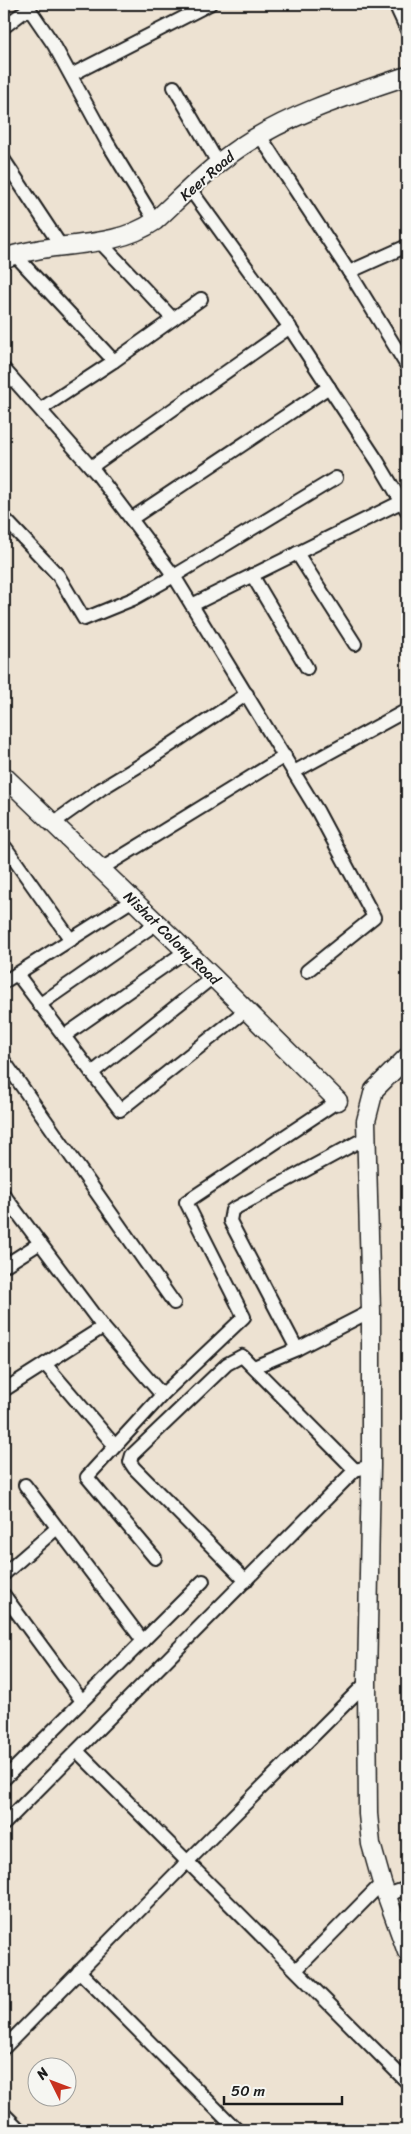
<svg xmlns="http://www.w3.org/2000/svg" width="411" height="2134" font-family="Sriracha,sans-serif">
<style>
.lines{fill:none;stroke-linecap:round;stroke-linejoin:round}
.street-casing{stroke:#1c1c1c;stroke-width:16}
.secondary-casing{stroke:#1c1c1c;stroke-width:21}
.street{stroke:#f6f6f2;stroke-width:12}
.secondary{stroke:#f6f6f2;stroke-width:18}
.labels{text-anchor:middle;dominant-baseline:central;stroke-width:4;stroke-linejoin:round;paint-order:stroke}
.street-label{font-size:15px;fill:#1c1c1c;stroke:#f6f6f2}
</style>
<rect width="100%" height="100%" fill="#ede2d2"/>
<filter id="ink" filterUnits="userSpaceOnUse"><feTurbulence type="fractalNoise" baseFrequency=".02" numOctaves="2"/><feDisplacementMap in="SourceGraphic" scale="10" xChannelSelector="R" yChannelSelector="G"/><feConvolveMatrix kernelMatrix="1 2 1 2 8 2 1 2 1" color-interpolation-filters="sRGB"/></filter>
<g filter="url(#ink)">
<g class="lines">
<!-- street casing -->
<g class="street-casing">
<g id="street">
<polyline points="26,4 54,45 107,142 155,221"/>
<polyline points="395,4 407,30"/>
<polyline points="4,27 29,8"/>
<polyline points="71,75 210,4"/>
<polyline points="174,87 218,163"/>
<polyline points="260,136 353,278 407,366"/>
<polyline points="4,160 61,246"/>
<polyline points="190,189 286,322 378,462 407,511"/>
<polyline points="100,242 173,319"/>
<polyline points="14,254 114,361 201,299"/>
<polyline points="349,272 407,246"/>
<polyline points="4,369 97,474 174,576 318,812 374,917 307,971"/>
<polyline points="41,409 114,361"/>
<polyline points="91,467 290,327"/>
<polyline points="131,519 329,387"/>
<polyline points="6,520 58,575 84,619 133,599 174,576 336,478"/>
<polyline points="297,553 355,644"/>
<polyline points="252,575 307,668"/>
<polyline points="192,605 407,499"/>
<polyline points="294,772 407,710"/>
<polyline points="53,823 101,789 142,764 247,694"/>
<polyline points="6,848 71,940"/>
<polyline points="101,869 285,756"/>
<polyline points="17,974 120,1110 246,1010"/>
<polyline points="4,982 133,900"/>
<polyline points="39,1005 157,923"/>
<polyline points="64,1036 186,951"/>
<polyline points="4,1061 174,1303"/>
<polyline points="92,1073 213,977"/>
<polyline points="4,1195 103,1327"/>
<polyline points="4,1266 40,1243"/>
<polyline points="297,1349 230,1221 232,1210 367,1137"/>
<polyline points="45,1364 115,1446"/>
<polyline points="254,1367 297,1349 371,1311"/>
<polyline points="4,1390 103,1327 162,1395 87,1477 155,1558"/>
<polyline points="162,1395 244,1317 186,1202 338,1101"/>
<polyline points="25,1485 143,1641"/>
<polyline points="4,1574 57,1528"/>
<polyline points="246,1581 134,1468 130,1462 132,1455 227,1364 242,1356 355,1470"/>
<polyline points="4,1595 82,1701"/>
<polyline points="77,1751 407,2082"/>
<polyline points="4,1779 203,1581"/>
<polyline points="4,1824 355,1470 371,1466"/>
<polyline points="387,1895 407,1888"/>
<polyline points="296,1970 382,1883"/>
<polyline points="79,1971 237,2130"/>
<polyline points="4,2048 187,1862 367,1682"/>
<polyline points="4,2114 20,2130"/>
</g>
</g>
<!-- secondary casing -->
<g class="secondary-casing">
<g id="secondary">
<path d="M4,259c11,-6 24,-7 37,-10 38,-6 81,-5 114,-28 27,-25 53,-52 84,-73 50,-34 111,-53 168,-72"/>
<polyline points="4,776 213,977 338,1101"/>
<polyline points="407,1057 374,1090 366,1121 371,1311 371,1466 367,1682 368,1814 371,1844 382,1883 407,1952"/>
</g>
</g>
<!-- street -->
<use href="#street" class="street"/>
<!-- secondary -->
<use href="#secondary" class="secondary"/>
</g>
</g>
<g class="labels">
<!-- street labels -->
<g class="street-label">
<text transform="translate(207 176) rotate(-41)">Keer Road</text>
<text transform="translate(172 938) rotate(44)">Nishat Colony Road</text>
</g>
</g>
<!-- margin -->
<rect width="411" height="2134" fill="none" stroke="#f6f6f2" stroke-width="20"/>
<rect x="10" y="10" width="391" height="2114" fill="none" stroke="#1c1c1c" stroke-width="2" filter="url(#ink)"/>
<!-- north arrow -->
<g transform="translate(52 2082) rotate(312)"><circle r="24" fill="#f6f6f2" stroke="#9f9f9c"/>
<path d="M0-4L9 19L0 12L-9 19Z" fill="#c8321e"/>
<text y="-8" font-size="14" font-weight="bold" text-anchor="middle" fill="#1c1c1c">N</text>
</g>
<!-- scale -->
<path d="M224 2096v8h118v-8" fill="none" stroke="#1c1c1c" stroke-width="2.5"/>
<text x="231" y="2096" font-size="15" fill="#1c1c1c" stroke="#f6f6f2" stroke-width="4" paint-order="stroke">50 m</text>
</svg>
